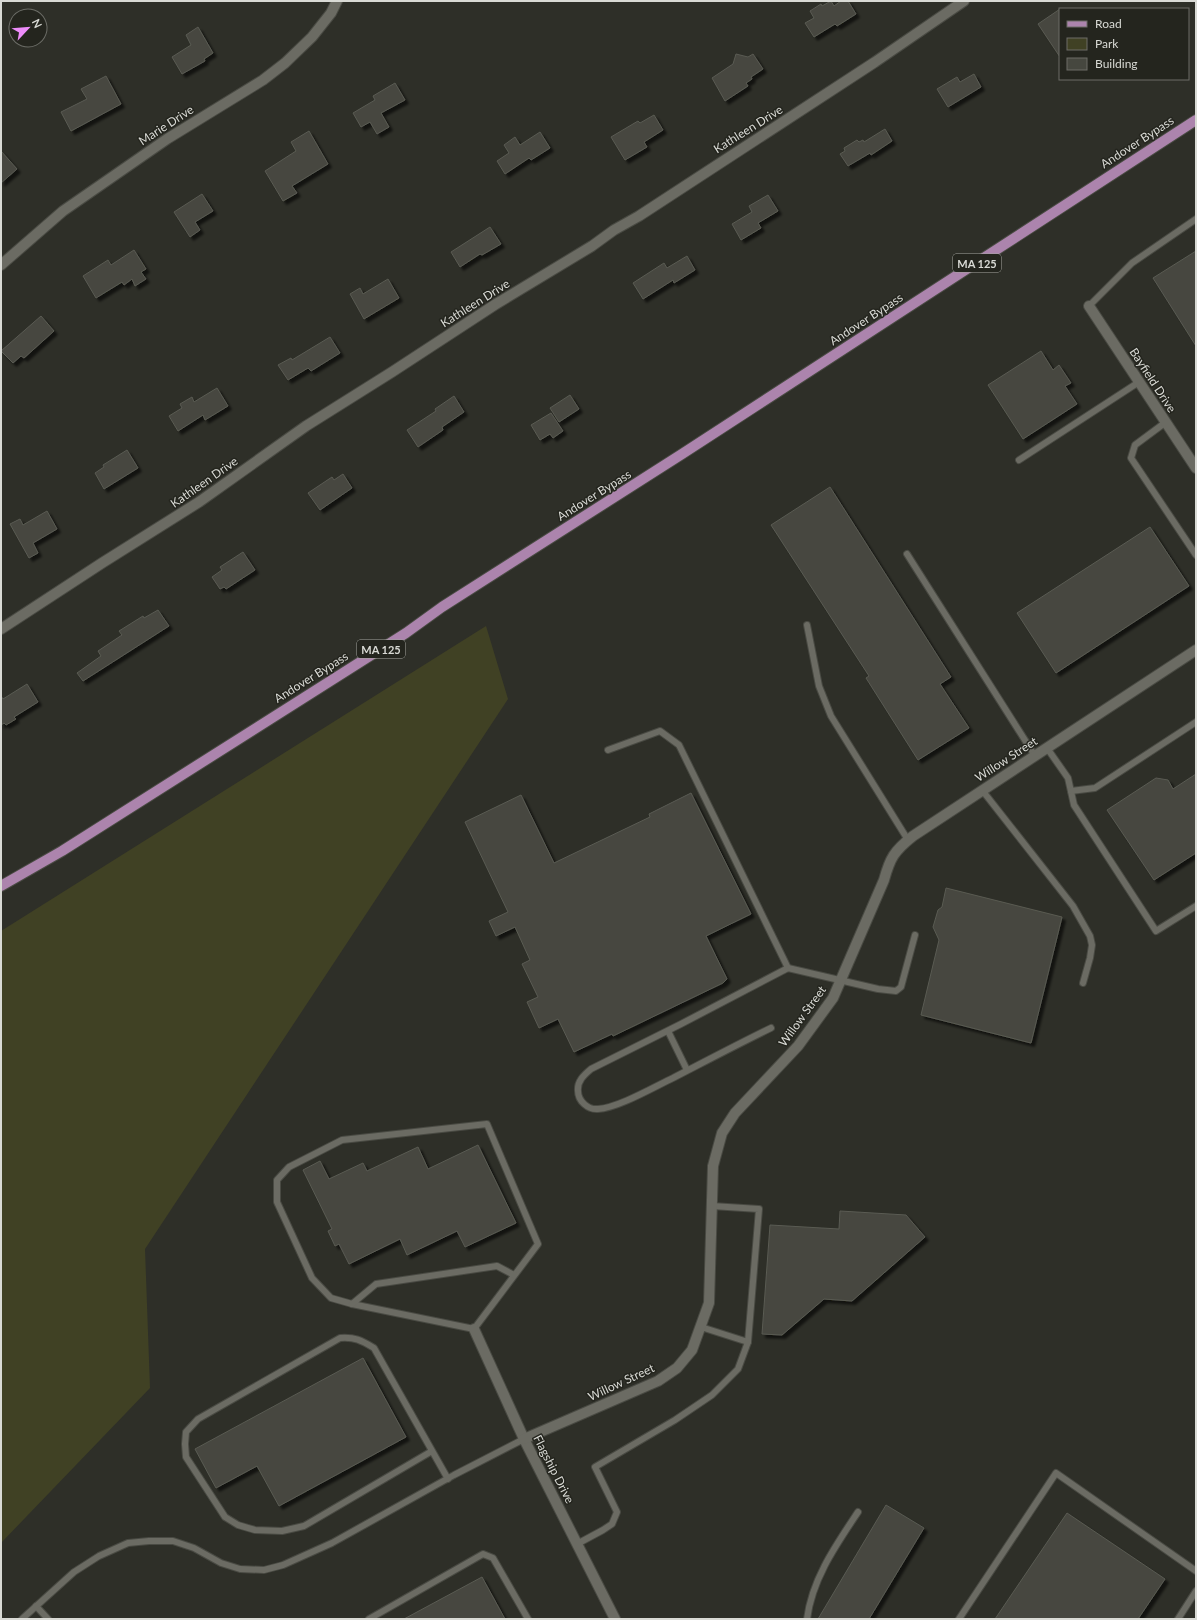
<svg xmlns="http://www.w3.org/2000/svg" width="1197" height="1620" font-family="Lato,sans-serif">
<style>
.green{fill:#404124}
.building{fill:#46473f;stroke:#5a5b53;filter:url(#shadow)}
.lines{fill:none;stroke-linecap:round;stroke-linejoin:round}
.lane-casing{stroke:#494a43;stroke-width:8}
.street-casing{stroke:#494a43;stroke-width:12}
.primary-casing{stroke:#494a43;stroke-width:12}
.lane{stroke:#6b6b63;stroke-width:6}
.street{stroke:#6b6b63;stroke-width:10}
.primary{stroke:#ac84ad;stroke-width:10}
.labels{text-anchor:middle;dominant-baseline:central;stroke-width:3;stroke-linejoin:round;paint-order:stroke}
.shield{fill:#24251e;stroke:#a3a49e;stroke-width:1}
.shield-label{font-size:11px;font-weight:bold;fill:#d9dad5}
.street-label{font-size:12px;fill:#d9dad5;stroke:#24251e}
</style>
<defs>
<filter id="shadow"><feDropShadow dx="3.5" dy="3.5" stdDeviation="1" flood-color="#0009"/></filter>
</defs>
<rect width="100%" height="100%" fill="#2e2f28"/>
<!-- green -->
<polygon class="green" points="486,626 508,699 145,1249 150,1388 1,1543 1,931"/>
<!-- building -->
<g class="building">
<polygon points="831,1 834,6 841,1 848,1 856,14 837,26 835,24 814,37 805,23 814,18 810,11 821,4 822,6"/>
<polygon points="1060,9 1060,57 1038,24"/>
<polygon points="198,27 213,53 204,59 205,61 182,74 172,57 191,45 186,35"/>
<polygon points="736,54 748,57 753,54 763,69 751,77 752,79 746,83 748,86 725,101 712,78 733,64"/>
<polygon points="974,74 981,87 948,107 937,89 957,77 960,82"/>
<polygon points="106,76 121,104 71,131 61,112 87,99 81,89"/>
<polygon points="395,83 405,100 381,113 389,127 377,134 370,122 361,127 353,113 375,100 373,96"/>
<polygon points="654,115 663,130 644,142 647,147 625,160 611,137 638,121 640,123"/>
<polygon points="885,129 892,141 871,155 870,153 848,166 840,154 845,151 844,148 857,140 859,142 863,140 864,142"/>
<polygon points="309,131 328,164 292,186 297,193 283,201 265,171 296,151 291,142"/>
<polygon points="540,132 550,148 531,160 529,158 505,174 497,161 509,153 504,145 515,137 520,145"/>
<polygon points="1,151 17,169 1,183"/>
<polygon points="202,194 213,211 195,222 200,230 190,237 174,212"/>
<polygon points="768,195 778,211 758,223 761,228 741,240 732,224 752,212 749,206"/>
<polygon points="490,227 501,244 482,255 480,254 460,267 451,252"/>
<polygon points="134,250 146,269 141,272 146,279 135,286 132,279 124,285 122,282 96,298 83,276 108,260 111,265"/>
<polygon points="1196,251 1196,346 1153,278"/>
<polygon points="687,256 695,270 674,283 673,280 643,299 633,283 664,263 667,268"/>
<polygon points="388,279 399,298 364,319 350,294 360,288 363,294"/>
<polygon points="41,316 54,331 24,358 21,356 13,363 1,351"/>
<polygon points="330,337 340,353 311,371 308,368 288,380 278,365 291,358 292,360"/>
<polygon points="1041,351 1053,370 1059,365 1071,383 1065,386 1077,404 1023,439 988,385"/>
<polygon points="217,388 228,406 205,420 203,415 178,431 169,416 182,408 180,404 192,397 194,402"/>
<polygon points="570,395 579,409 559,422 550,408"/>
<polygon points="454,396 464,412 442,427 443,430 418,447 407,430 436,411 435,409"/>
<polygon points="551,413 563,431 553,438 550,434 540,440 531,425"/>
<polygon points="127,450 138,468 104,489 95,473 104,467 103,465"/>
<polygon points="343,474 352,488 320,510 308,493 332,477 334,480"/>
<polygon points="830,487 951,677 940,684 969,728 918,760 866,678 869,676 771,525"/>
<polygon points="47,511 57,529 33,543 38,553 29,558 10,524 20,519 23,525"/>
<polygon points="1150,527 1189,586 1056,673 1017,613"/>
<polygon points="243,552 255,570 226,589 224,587 220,589 212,577 222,570 220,567"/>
<polygon points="158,610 169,626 83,681 77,673 101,656 98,651 122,635 119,631 143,616 144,618"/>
<polygon points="27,684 38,702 14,717 16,719 6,725 4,723 1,725 1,696 3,699"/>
<polygon points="1196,774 1196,853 1154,880 1107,810 1156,778 1168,780 1173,789"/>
<polygon points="691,793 751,914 706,936 727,979 723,983 613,1036 612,1034 574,1052 558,1019 539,1028 527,1002 538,997 522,964 530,960 515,927 496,936 489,921 508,912 465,822 521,795 554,863 650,817 649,814"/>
<polygon points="946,888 1062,917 1031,1043 921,1015 939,940 933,927 938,910 942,907"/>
<polygon points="478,1145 516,1223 465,1247 457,1231 407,1255 400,1239 349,1264 339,1244 335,1246 328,1231 332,1229 303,1170 320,1161 329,1179 363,1163 367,1171 418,1147 428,1169"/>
<polygon points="840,1211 906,1215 925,1237 852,1301 824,1299 782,1335 762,1334 770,1225 839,1229"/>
<polygon points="363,1358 406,1437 279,1506 257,1466 216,1488 195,1449"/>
<polygon points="886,1505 924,1528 869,1619 818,1619"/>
<polygon points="1067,1513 1165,1579 1138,1619 995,1619"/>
<polygon points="482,1577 505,1619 404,1619"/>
</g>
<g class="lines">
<!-- lane casing -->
<g class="lane-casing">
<g id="lane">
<polyline points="1089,306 1132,263 1196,219"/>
<polyline points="1166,422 1135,445 1131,458 1196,555"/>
<polyline points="1019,460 1139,382"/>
<polyline points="907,554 1035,756"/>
<polyline points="807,625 819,686 831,716 908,840"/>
<polyline points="1047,748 1068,778 1074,805 1156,931 1196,906"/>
<polyline points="608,750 660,731 679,745 788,968"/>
<polyline points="982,790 1073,906 1090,936 1092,945 1090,958 1083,983"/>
<polyline points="1071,791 1095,788 1196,722"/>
<path d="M771,1028c-33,16 -65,33 -98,50 -19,9 -55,30 -75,31 -10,1 -20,-8 -20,-18 -1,-10 6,-16 13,-22l90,-45 107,-56 90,21 18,2 5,-4 14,-52"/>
<polyline points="668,1031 687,1070"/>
<polygon points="487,1124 538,1244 474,1329 352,1304 331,1298 312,1278 277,1202 277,1180 289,1167 342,1140"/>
<polyline points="352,1304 376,1284 497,1266 514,1275"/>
<polyline points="701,1327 748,1342"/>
<path d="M432,1451l-128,75 -22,5 -27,-1 -17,-5 -13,-8 -39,-60 -1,-13 1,-12 12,-13 142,-81c15,-1 21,2 34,10l74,131"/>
<polyline points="577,1544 603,1530 612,1524 617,1512 595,1467 675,1420 712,1395 738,1369 748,1342 759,1209 712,1206"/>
<polyline points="36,1606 48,1619"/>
<polyline points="22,1619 74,1572 99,1556 128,1543 149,1541 173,1541 194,1548 221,1563 240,1569 264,1570 283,1565 332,1543 454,1475 524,1439"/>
<polyline points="369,1619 483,1554 493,1558 528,1619"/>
<path d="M807,1619c5,-40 29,-74 51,-107"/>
<polyline points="959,1619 1056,1473 1196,1571"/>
<polyline points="1178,1619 1196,1591"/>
</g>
</g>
<!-- street casing -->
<g class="street-casing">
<g id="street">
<polyline points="1,265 63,211 167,139 263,80 285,63 312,37 331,13 337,1"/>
<polyline points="1089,306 1196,468"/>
<polyline points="1,629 102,563 199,502 306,426 392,372 496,304 592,246 614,230 639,216 875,62 964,1"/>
<polyline points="474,1329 524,1439 615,1619"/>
<path d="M524,1439l134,-58 19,-13 15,-18 17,-47 4,-137 9,-33 13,-20 63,-67 35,-48 51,-118c6,-22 10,-29 29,-44l283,-186"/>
</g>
</g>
<!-- primary casing -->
<g class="primary-casing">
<polyline id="primary" points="1,886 62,851 406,633 442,607 682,454 1196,120"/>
</g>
<!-- lane -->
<use href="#lane" class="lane"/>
<!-- street -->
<use href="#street" class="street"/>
<!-- primary -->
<use href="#primary" class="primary"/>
</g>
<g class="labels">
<!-- shield labels -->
<g class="shield">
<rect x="953" y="254" width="48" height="18" rx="3"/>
<rect x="357" y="640" width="48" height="18" rx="3"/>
</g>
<g class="shield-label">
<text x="977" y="263">MA 125</text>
<text x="381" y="649">MA 125</text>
</g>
<!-- street labels -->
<g class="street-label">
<text transform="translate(166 125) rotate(-33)">Marie Drive</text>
<text transform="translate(748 129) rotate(-32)">Kathleen Drive</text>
<text transform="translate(1137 142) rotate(-33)">Andover Bypass</text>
<text transform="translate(475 303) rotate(-32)">Kathleen Drive</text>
<text transform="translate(866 319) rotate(-33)">Andover Bypass</text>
<text transform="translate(1153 380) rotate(57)">Bayfield Drive</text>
<text transform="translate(204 482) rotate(-35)">Kathleen Drive</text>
<text transform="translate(594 495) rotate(-32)">Andover Bypass</text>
<text transform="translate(311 677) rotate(-32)">Andover Bypass</text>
<text transform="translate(1006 759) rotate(-33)">Willow Street</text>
<text transform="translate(802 1016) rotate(-54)">Willow Street</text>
<text transform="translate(621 1382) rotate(-25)">Willow Street</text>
<text transform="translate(554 1469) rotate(63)">Flagship Drive</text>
</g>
</g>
<!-- border -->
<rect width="1197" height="1620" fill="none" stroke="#d9dad5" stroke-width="4"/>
<!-- legend -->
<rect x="1059" y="8" width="130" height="72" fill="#24251e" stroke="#6c6d67"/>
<rect x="1067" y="21" width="20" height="6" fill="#ac84ad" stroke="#6c6d67"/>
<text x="1095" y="28" font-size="12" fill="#d9dad5">Road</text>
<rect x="1067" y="38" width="20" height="12" fill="#404124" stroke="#6c6d67"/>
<text x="1095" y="48" font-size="12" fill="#d9dad5">Park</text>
<rect x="1067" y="58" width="20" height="12" fill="#46473f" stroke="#6c6d67"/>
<text x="1095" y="68" font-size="12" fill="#d9dad5">Building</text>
<!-- north arrow -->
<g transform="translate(28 28) rotate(64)"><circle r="19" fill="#24251e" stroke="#6c6d67"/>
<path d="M0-3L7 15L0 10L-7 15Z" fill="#ed8cfa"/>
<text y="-6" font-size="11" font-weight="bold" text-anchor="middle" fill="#d9dad5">N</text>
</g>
</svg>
